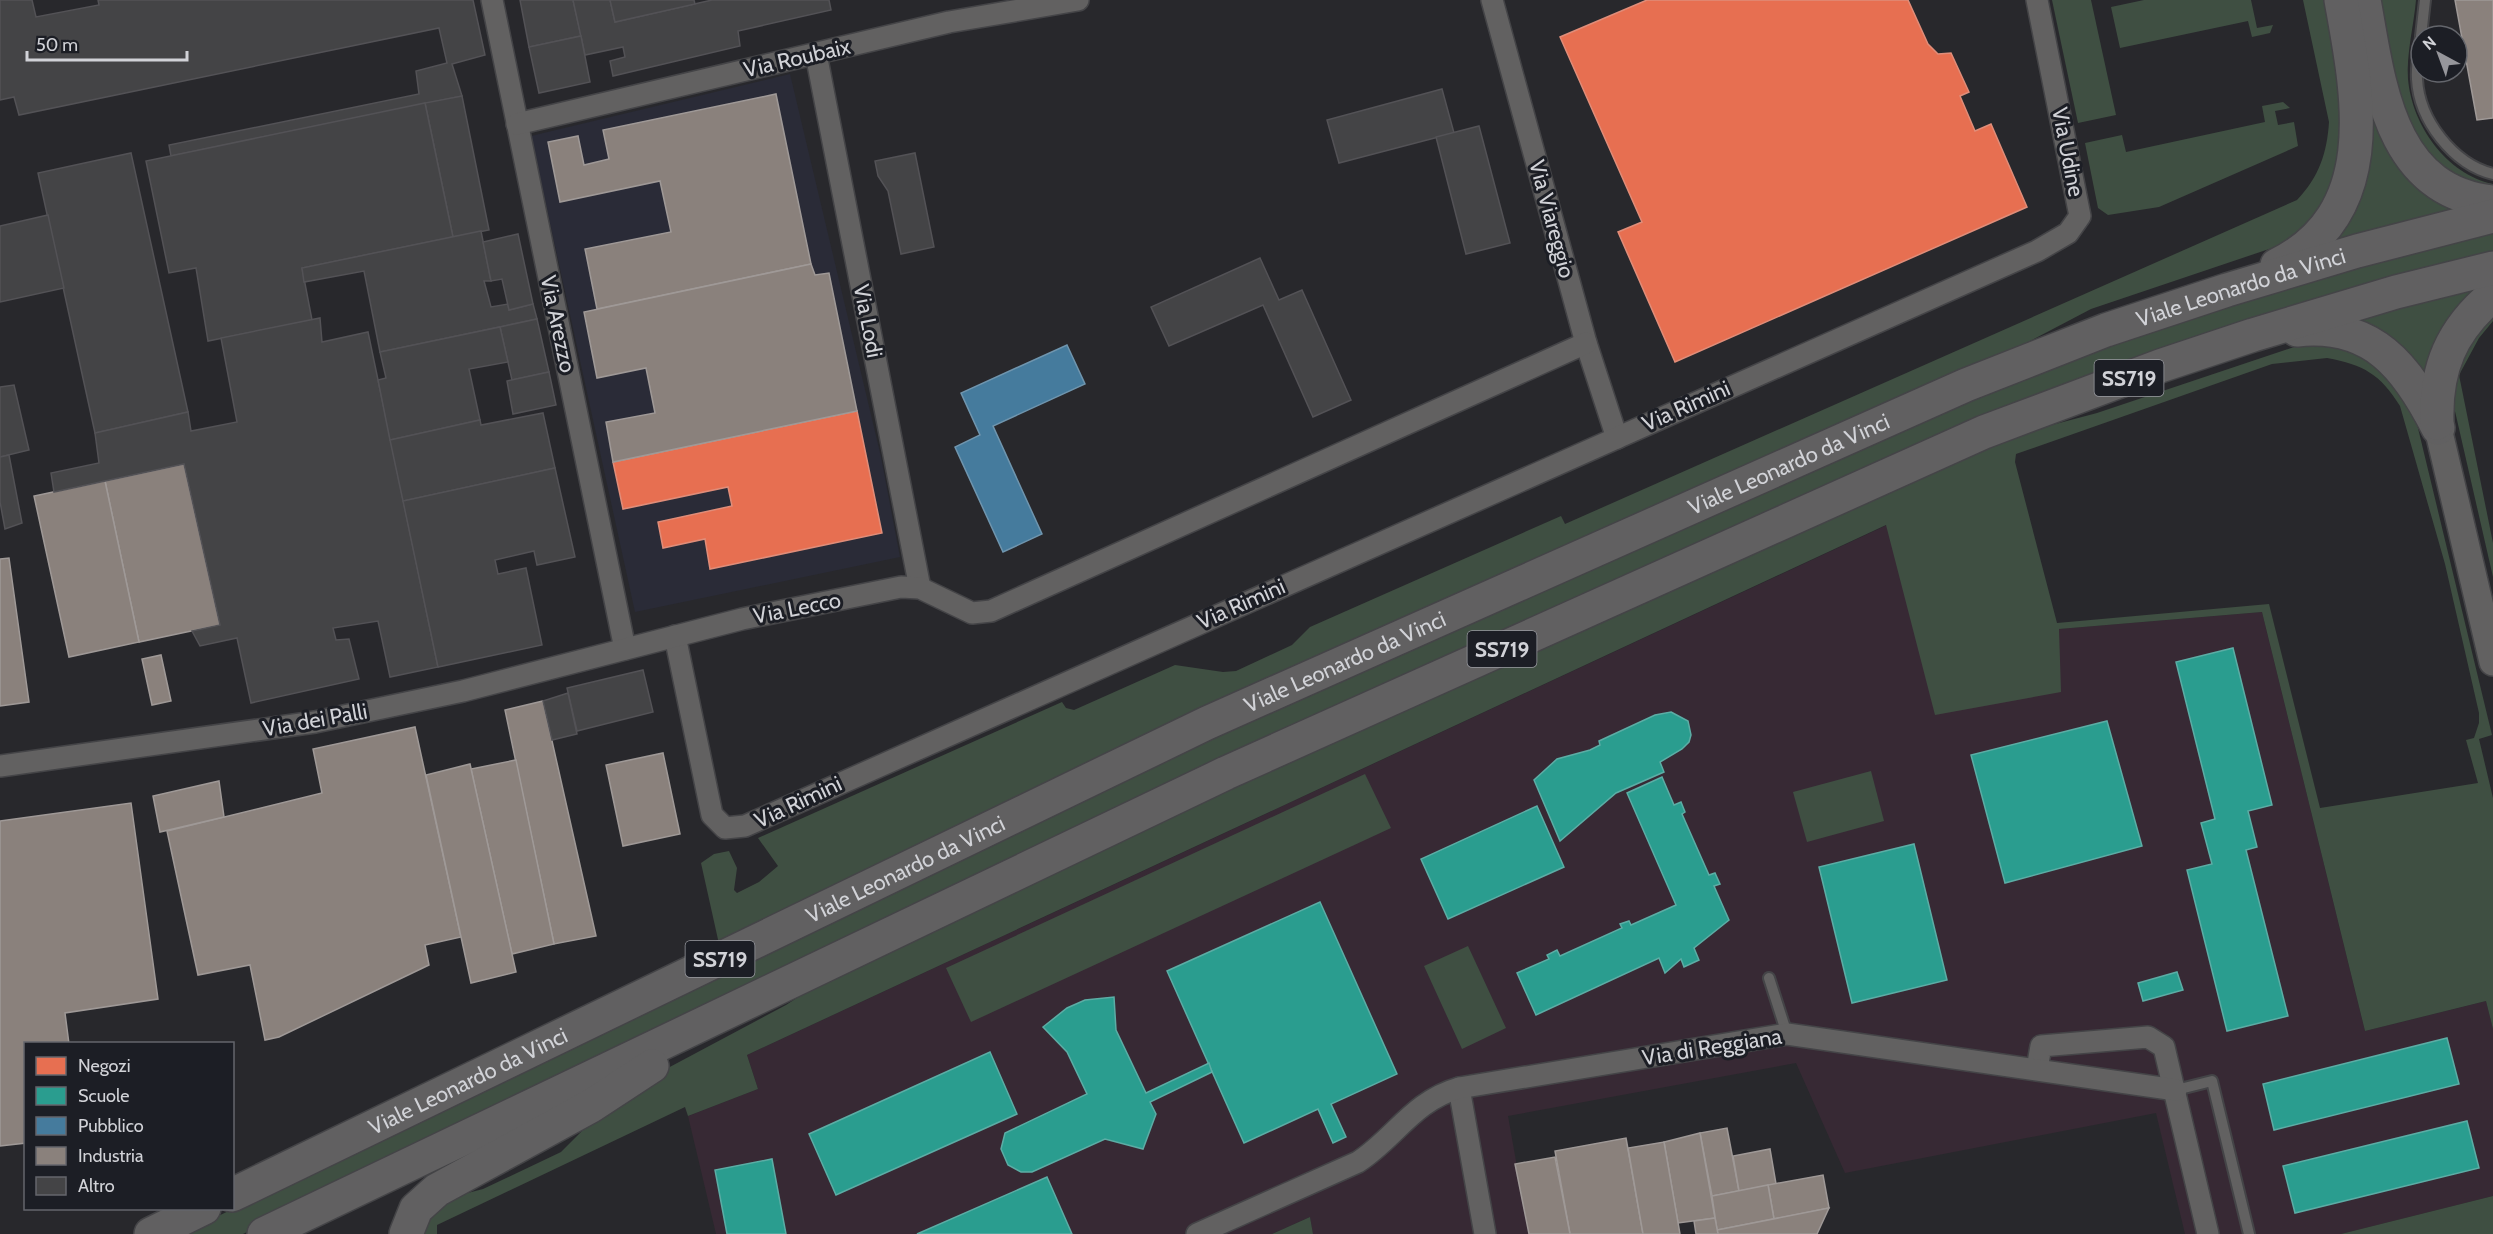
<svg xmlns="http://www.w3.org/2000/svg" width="2493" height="1234" font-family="Cabin,sans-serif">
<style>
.built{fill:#2a2b37}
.education{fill:#372934}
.green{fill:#3f4f42;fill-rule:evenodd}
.shops{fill:#e76f51;stroke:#e08d79;stroke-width:1.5}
.schools{fill:#2a9d8f;stroke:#5cada5;stroke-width:1.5}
.public{fill:#457b9d;stroke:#6f95ae;stroke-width:1.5}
.industry{fill:#8a817c;stroke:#9f9997;stroke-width:1.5}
.building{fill:#444446;stroke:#535256;stroke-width:1.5}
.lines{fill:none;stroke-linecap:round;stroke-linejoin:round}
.service-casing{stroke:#444447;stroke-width:14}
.minor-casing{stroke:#444447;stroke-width:24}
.tertiary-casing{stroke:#444447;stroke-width:30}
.trunk-casing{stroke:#444447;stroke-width:36}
.service{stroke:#626161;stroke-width:10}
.minor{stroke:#626161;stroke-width:21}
.tertiary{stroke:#626161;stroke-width:27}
.trunk{stroke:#616061;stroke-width:33}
.labels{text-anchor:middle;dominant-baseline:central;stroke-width:6;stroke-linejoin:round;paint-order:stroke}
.shield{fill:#1c1e25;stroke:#9b9ca2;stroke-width:1.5}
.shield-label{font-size:21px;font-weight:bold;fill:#d1d2d7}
.street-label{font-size:22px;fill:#d1d2d7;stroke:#1c1e25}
</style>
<rect width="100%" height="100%" fill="#28282c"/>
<!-- built -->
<polygon class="built" points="790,74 881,457 900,557 635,612 531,136"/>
<!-- education -->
<polygon class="education" points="1887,525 2058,629 2262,612 2365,1031 2486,1001 2493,1029 2493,1196 2341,1234 2185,1234 2156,1113 1845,1173 1796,1063 1508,1116 1529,1234 1313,1234 1310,1217 1272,1234 716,1234 688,1116 758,1089 747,1055"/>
<!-- green -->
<g class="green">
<polygon points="2052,0 2091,0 2116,115 2078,123"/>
<polygon points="2144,0 2251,0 2257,28 2273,25 2270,33 2252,37 2248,21 2120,48 2111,7"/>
<path d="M2303,0h25l17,78v74l-25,67 -42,27 -187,63 -80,42 -195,83 -483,216 -614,294 -18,-81 13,-9 15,-3 8,17 -3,22 3,3 22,-11 19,-16 -20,-28 304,-136 4,6 8,2 101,-45 48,7 13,-1 56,-26 18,-18 251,-111 4,8 732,-324c22,-23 30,-47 32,-78z"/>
<path d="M2379,0h37c-2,24 -10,55 -8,79 4,46 38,95 85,105v7l-13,-1 -57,-34 -34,-85 5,-2z"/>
<polygon points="2283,102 2290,108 2275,111 2278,125 2294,122 2298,146 2159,207 2108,215 2098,208 2085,143 2122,135 2126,152 2265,122 2262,106"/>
<polygon points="2375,118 2463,208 2335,243 2372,120"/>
<polygon points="2493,230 2493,259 2233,330 375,1169 243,1234 181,1234 1163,759 2021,376 2239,299"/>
<polygon points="2490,286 2430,377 2351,320"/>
<polygon points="2493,304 2493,321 2479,338 2459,375 2493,543 2493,577 2449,385"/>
<path d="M2306,343l62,8 53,70 -4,3 75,311 -13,4 14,59v231l-7,-28 -121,30 -103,-419 -203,17 2,63 -126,23 -49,-190 -1139,530 11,34 -70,27 -3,-9 -248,118v9h-15l1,-10 22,-25 38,-10 78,-37 28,-28 77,-55 120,-64 34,-22 448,-216 750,-333 79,-21zM2327,358c37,7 53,16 73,48l45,158 34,149v10l-5,15 -8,2 12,43 -158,25 -51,-204 -212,19 -42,-161 1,-8 256,-90z"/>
<polygon points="1871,771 1884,821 1807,842 1793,792"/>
<polygon points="1365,774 1391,828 971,1022 946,968"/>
<polygon points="1468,946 1506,1028 1462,1049 1424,966"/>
<polygon points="2493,1196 2493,1234 2341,1234"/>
<polygon points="1310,1217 1313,1234 1272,1234"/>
</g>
<!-- shops -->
<g class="shops">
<polygon points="1647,0 1908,0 1928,44 1938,54 1951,53 1969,92 1960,96 1975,131 1991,124 2027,207 1675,362 1618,232 1642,222 1560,37"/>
<polygon points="857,411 882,533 710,569 705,539 663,548 658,522 732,506 728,487 623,509 613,462"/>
</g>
<!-- schools -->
<g class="schools">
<polygon points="2233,648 2272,805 2248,811 2257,847 2246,850 2288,1016 2227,1031 2187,870 2212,864 2201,823 2215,819 2176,662"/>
<polygon points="1671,712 1688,721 1691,735 1689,742 1682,749 1660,762 1664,772 1616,793 1560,841 1534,780 1557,759 1590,750 1600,745 1599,741 1655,715"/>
<polygon points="2107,721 2142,846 2005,883 1971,755"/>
<polygon points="1662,777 1674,805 1681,802 1685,812 1682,814 1709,875 1715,873 1720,884 1714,886 1729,920 1694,948 1699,960 1684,967 1681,959 1665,973 1659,958 1536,1015 1517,973 1549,959 1547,955 1557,950 1560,956 1622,928 1620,924 1629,921 1631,925 1676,905 1627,793"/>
<polygon points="1537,806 1564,867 1448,919 1421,859"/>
<polygon points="1914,844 1947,980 1852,1003 1819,867"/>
<polygon points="1320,902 1397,1074 1331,1104 1346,1137 1333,1143 1318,1109 1244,1143 1167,971"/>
<polygon points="2177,972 2183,990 2143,1001 2138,983"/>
<polygon points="1114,997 1116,1030 1146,1093 1209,1063 1212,1072 1150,1102 1156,1114 1143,1149 1105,1139 1032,1172 1021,1172 1008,1165 1001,1149 1005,1133 1087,1094 1067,1052 1043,1027 1067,1008 1085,1000"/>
<polygon points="2447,1038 2459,1084 2274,1130 2263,1084"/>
<polygon points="990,1052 1017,1114 836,1195 809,1134"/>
<polygon points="2467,1121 2479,1168 2295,1213 2283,1166"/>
<polygon points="772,1159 786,1234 727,1234 715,1170"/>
<polygon points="1047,1177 1072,1234 917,1234"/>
</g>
<!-- public -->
<polygon class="public" points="1067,345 1085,384 993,426 1042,534 1003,552 955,447 980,435 961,393"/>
<!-- industry -->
<g class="industry">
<polygon points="2455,0 2493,0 2493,118 2477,120"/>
<polygon points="776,94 811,264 597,309 585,249 671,232 660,181 560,202 548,142 578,136 584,165 609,159 603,130"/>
<polygon points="811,264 815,275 829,273 857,411 613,462 606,422 655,413 646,368 597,378 584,312"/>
<polygon points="184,464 220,625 139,642 105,481"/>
<polygon points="105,481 139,642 69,657 34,496"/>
<polygon points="9,558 29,702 0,706 0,559"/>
<polygon points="161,655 171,701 152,705 142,659"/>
<polygon points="543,701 596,936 554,944 505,710"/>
<polygon points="415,727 461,937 425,945 429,965 279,1037 265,1040 250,965 198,975 167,831 322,793 313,749"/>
<polygon points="663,753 680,834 623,846 606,765"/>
<polygon points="516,760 554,944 512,954 471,769"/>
<polygon points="470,764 516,972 471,983 426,775"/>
<polygon points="219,781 224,817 160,832 153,796"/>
<polygon points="131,803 158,999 65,1013 69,1044 26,1044 26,1143 0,1146 0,821"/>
<polygon points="1727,1128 1739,1191 1712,1196 1700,1133"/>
<polygon points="1700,1133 1715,1218 1678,1223 1664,1142"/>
<polygon points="1626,1138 1643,1234 1570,1234 1555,1151"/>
<polygon points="1664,1142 1680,1234 1643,1234 1628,1148"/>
<polygon points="1770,1149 1776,1184 1739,1191 1733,1156"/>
<polygon points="1555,1157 1570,1234 1529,1234 1515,1164"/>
<polygon points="1823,1175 1829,1208 1774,1219 1768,1185"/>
<polygon points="1768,1185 1774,1219 1717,1230 1712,1196"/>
<polygon points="1829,1208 1817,1234 1718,1234 1717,1230"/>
<polygon points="1715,1218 1718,1234 1696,1234 1694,1221"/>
</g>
<!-- building -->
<g class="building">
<polygon points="0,0 32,0 36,17 99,5 98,0 473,0 485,55 452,64 462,96 171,156 169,145 419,94 416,71 447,63 439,28 19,115 14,97 0,100"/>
<polygon points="520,0 573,0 581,36 529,47"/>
<polygon points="573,0 610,0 615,22 712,0 829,0 831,10 738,31 740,46 613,76 610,61 625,57 623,47 585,55"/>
<polygon points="610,0 694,0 695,4 615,22"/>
<polygon points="581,36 590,82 539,93 529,47"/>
<polygon points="1442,89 1454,133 1339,163 1327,120"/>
<polygon points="462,96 489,230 453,237 425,103"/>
<polygon points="425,103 453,237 302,268 312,320 208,341 196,268 169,273 146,161"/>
<polygon points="1479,126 1510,243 1466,254 1436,137"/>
<polygon points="131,153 188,412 95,433 38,173"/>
<polygon points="915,153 934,247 901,254 888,191 878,176 875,161"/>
<polygon points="48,215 64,288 0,302 0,226"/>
<polygon points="481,231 491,281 484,281 491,307 508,304 509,310 533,304 537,319 380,352 364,271 304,282 302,268"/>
<polygon points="518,234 533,304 509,310 502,279 491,281 483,242"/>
<polygon points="1260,258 1279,300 1302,290 1351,400 1313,417 1263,305 1169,346 1151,307"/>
<polygon points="320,318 322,342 368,332 438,667 390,677 378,621 333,628 336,640 349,639 359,679 251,703 237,638 200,646 192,631 220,625 184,464 54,492 51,473 99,463 95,433 188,412 191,431 237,422 221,338"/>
<polygon points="537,319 549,372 512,380 500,327"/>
<polygon points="500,327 508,362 469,369 480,420 390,440 378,380 386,378 380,352"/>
<polygon points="549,372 556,405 513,414 507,381"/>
<polygon points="14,385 29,450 0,457 0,387"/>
<polygon points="543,413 555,468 403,501 390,440 480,420 481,425"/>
<polygon points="9,455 22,523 5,529 0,502 0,457"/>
<polygon points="555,468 575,557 537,565 534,551 495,560 498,574 526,568 542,645 438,667 403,501"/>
<polygon points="643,670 653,712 577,731 567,688"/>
<polygon points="568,693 577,734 552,740 543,701"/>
</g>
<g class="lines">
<!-- service casing -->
<g class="service-casing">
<g id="service">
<polyline points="2421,36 2425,0"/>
<path d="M2421,37c-2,14 -5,28 -4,42 2,41 36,85 76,95"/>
<polyline points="1769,978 1787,1034"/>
<polyline points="2176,1090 2212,1081 2249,1234"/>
</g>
</g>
<!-- minor casing -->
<g class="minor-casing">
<g id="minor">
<polyline points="492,0 625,649"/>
<polyline points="1492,0 1586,343 1617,438"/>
<polyline points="816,54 920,588"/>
<polyline points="517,124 949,22 1078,0"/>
<polyline points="675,636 712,815 725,828 745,826 2037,251 2068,233 2080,216 2037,0"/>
<polyline points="0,766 315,722 463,691 742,619 901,587 920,588 972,613 991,611 1586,343"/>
<polyline points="2037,1069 2041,1046 2148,1037 2164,1047 2208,1234"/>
<polyline points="1459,1088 1485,1234"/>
<path d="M1197,1234l161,-72c37,-24 55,-61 101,-74l328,-54 389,56"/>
</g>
</g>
<!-- tertiary casing -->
<g class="tertiary-casing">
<polyline id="tertiary" points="2438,428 2493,662"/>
</g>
<!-- trunk casing -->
<g class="trunk-casing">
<g id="trunk">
<path d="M2364,0c15,81 24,192 129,202"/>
<path d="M2277,265c106,-52 81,-171 64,-265"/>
<path d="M2297,330c76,-8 110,37 141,98"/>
<path d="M2437,423c-2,-54 14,-93 56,-128"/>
<path id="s1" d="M232,1195l975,-472 759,-338 140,-55 121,-40 130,-39 136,-35"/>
<polyline points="151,1234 204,1208"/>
<polyline points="264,1234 1226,773 1984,432 2160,366 2253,335 2396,292 2493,268"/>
<polyline points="406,1234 416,1209 437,1190 591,1106 652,1066"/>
</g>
</g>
<!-- service -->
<use href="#service" class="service"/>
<!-- minor -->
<use href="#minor" class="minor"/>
<!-- tertiary -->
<use href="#tertiary" class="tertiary"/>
<!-- trunk -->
<use href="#trunk" class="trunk"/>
</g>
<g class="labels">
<!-- shield labels -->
<g class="shield">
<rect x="2094.5" y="360" width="69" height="36" rx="4.5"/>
<rect x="1467.5" y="631" width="69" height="36" rx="4.5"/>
<rect x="685.5" y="941" width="69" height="36" rx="4.5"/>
</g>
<g class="shield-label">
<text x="2129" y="378">SS719</text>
<text x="1502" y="649">SS719</text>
<text x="720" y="959">SS719</text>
</g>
<!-- street labels -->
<g class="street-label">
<text transform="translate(797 58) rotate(-13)">Via Roubaix</text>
<text transform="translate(2068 152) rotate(79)">Via Udine</text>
<text transform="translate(1552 219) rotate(75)">Via Viareggio</text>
<text stroke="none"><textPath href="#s1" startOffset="2206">Viale Leonardo da Vinci</textPath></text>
<text transform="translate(868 321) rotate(79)">Via Lodi</text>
<text transform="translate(558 324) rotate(78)">Via Arezzo</text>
<text transform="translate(1686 406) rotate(-24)">Via Rimini</text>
<text stroke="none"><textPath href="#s1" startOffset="1720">Viale Leonardo da Vinci</textPath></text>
<text transform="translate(1241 604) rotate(-24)">Via Rimini</text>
<text transform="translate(797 608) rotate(-11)">Via Lecco</text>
<text stroke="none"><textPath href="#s1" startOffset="1234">Viale Leonardo da Vinci</textPath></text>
<text transform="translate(315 720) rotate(-10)">Via dei Palli</text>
<text transform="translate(798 802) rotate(-25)">Via Rimini</text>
<text stroke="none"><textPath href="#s1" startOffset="748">Viale Leonardo da Vinci</textPath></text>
<text transform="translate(1712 1047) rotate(-9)">Via di Reggiana</text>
<text stroke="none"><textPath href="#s1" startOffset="262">Viale Leonardo da Vinci</textPath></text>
</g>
</g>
<!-- legend -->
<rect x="24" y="1042" width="210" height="168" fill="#1c1e25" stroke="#64666c" stroke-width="1.5"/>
<rect x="36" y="1057" width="30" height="18" fill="#e76f51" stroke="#64666c" stroke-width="1.5"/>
<text x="78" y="1072" font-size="18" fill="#d1d2d7">Negozi</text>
<rect x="36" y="1087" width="30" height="18" fill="#2a9d8f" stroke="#64666c" stroke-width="1.5"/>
<text x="78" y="1102" font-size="18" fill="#d1d2d7">Scuole</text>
<rect x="36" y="1117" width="30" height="18" fill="#457b9d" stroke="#64666c" stroke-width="1.5"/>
<text x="78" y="1132" font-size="18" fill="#d1d2d7">Pubblico</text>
<rect x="36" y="1147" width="30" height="18" fill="#8a817c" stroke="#64666c" stroke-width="1.5"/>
<text x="78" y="1162" font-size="18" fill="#d1d2d7">Industria</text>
<rect x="36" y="1177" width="30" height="18" fill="#444446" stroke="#64666c" stroke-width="1.5"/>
<text x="78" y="1192" font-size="18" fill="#d1d2d7">Altro</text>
<!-- north arrow -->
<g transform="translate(2439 54) rotate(319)"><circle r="28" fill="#1c1e25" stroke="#64666c" stroke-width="1.5"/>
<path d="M0-4.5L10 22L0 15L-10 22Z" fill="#96969b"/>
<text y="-9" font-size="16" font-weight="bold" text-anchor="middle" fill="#d1d2d7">N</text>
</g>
<!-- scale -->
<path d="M27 51v9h160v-9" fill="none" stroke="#d1d2d7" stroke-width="3"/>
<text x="36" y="51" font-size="18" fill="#d1d2d7" stroke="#1c1e25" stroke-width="4.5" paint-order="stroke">50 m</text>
</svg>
